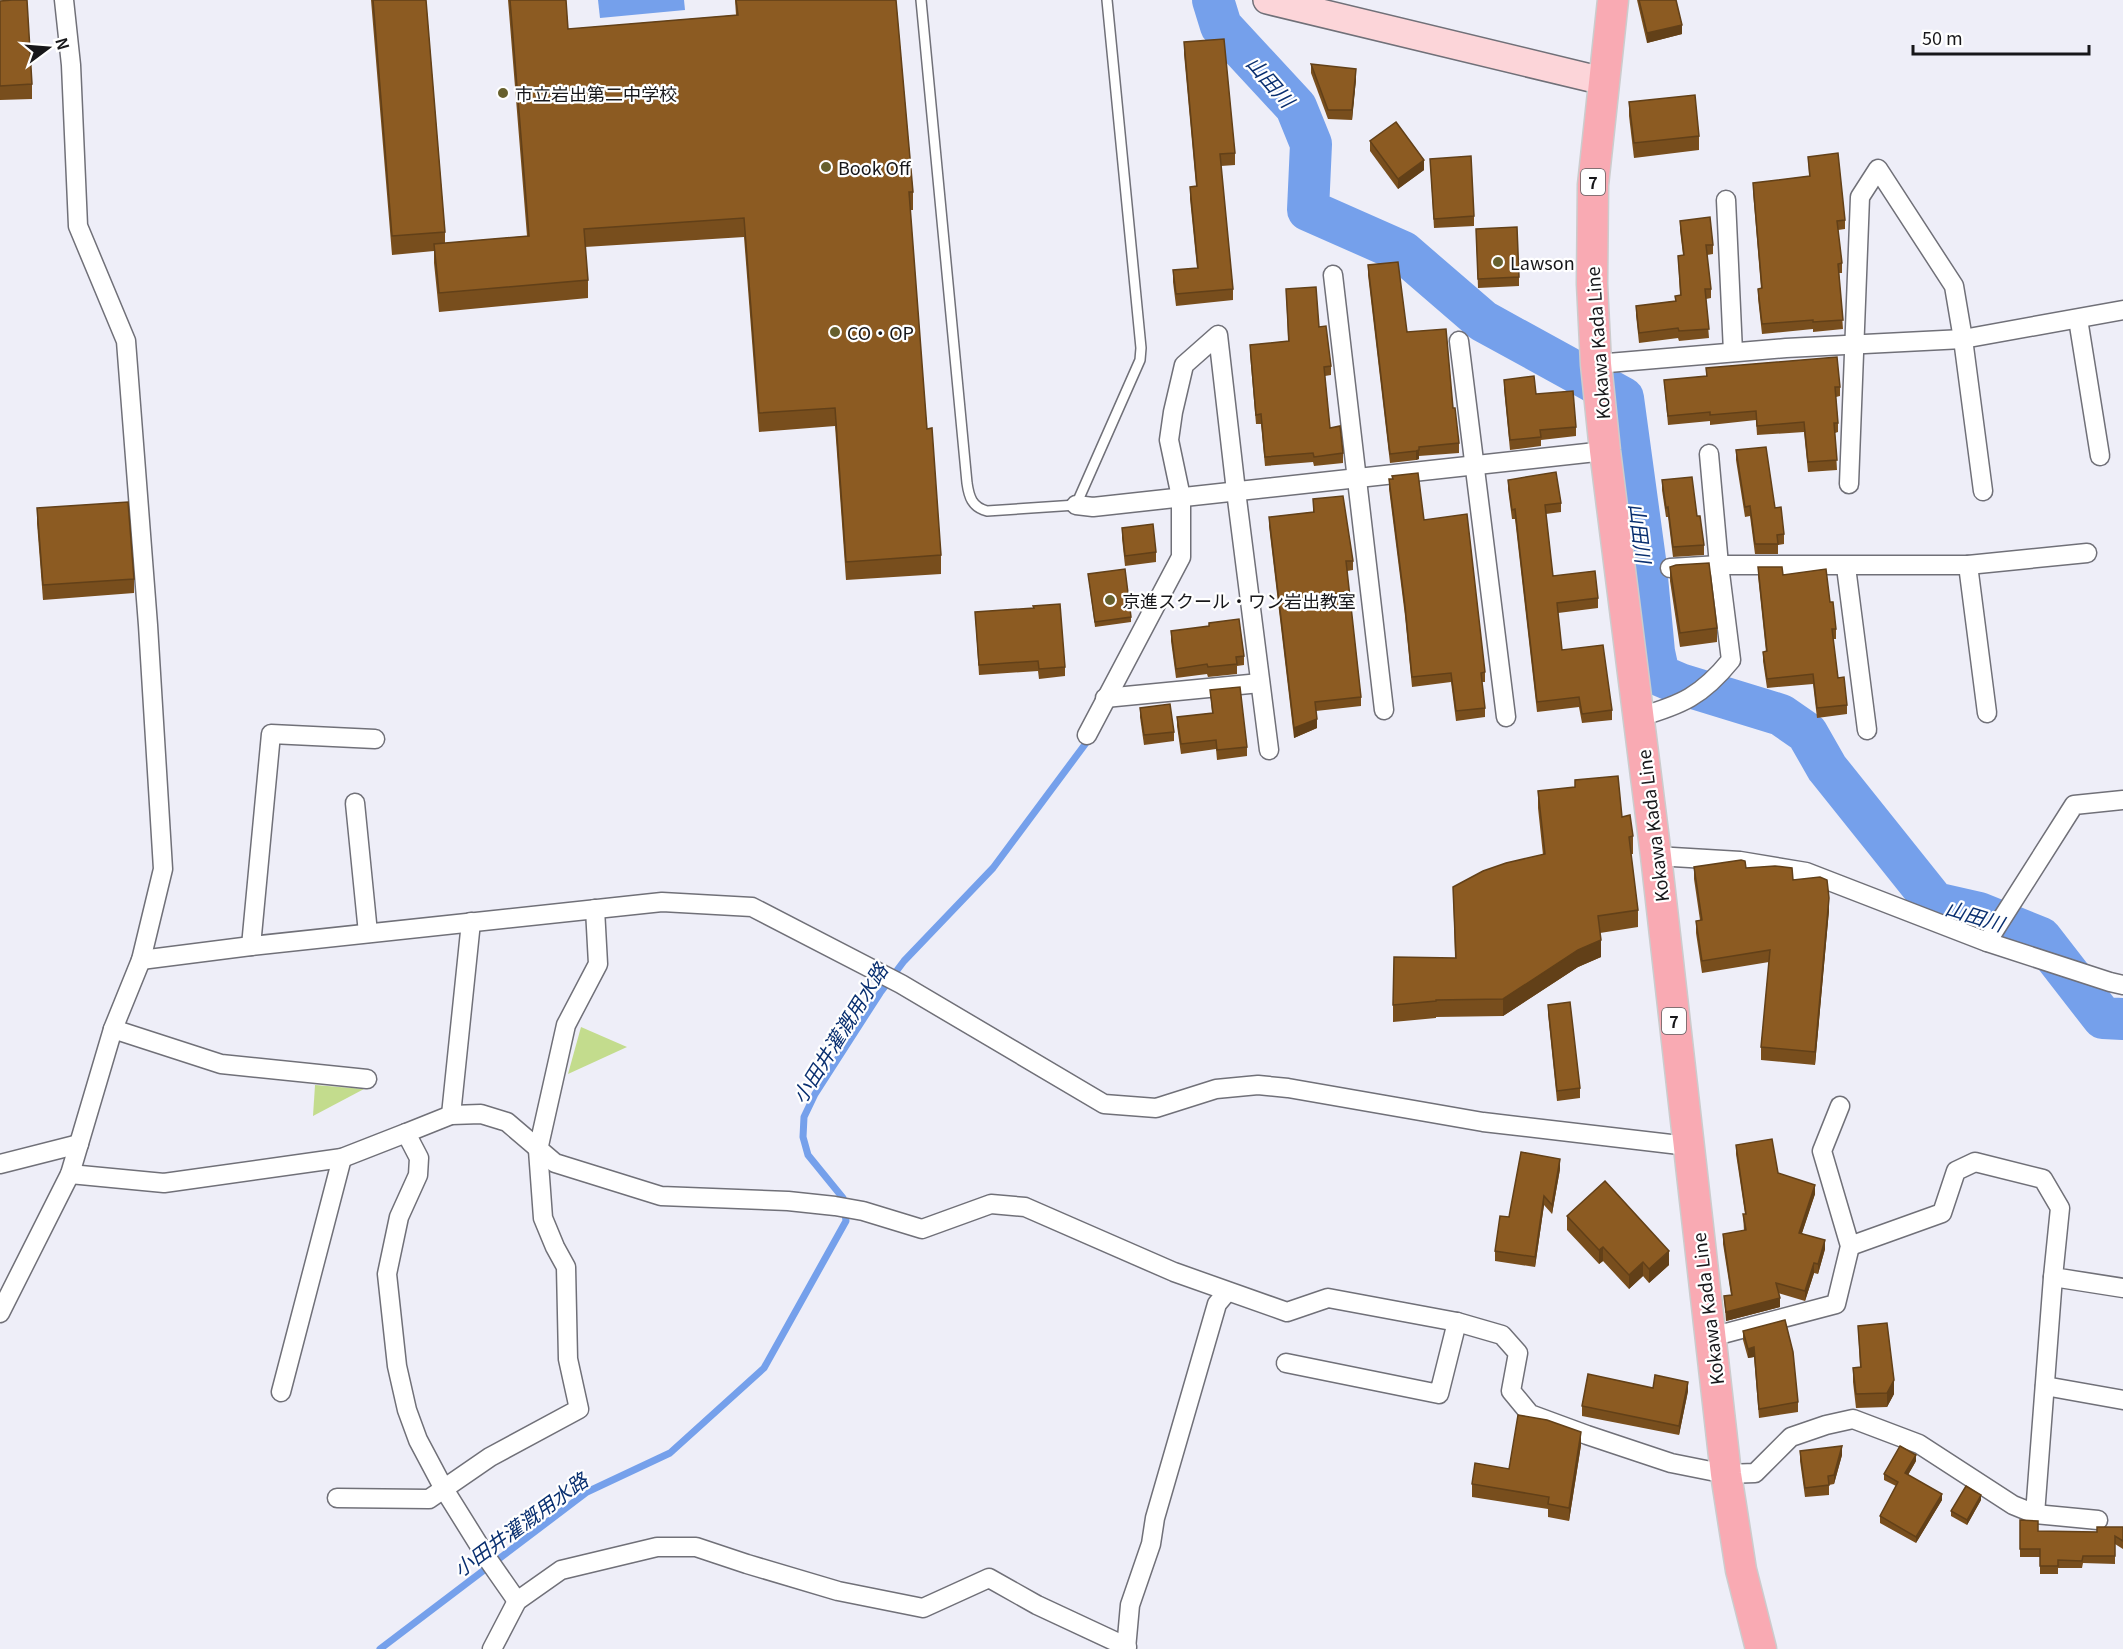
<svg xmlns="http://www.w3.org/2000/svg" width="2123" height="1649" font-family="Georgia,'Noto Sans JP',serif">
<style>
.green{fill:#c3dc8d}
.water{fill:#75a0eb}
.lines{fill:none;stroke-linecap:round;stroke-linejoin:round}
.stream{stroke:#75a0eb;stroke-width:7}
.river{stroke:#75a0eb;stroke-width:42}
.lane-casing{stroke:#707078;stroke-width:12}
.street-casing{stroke:#707078;stroke-width:21}
.secondary-casing{stroke:#707078;stroke-width:30}
.primary-casing{stroke:#cccccd;stroke-width:33}
.lane{stroke:#fff;stroke-width:9}
.street{stroke:#fff;stroke-width:18}
.secondary{stroke:#fcd5d9;stroke-width:27}
.primary{stroke:#f9aab3;stroke-width:30}
.wall{fill:#784e1d}
.shaded-wall{fill:#624018}
.building{fill:#8c5b22;stroke:#624018;stroke-width:1.5}
.poi-dot{fill:#67602d;stroke:#fff;stroke-width:2}
.labels{text-anchor:middle;dominant-baseline:central;stroke-width:4.5;stroke-linejoin:round;paint-order:stroke}
.shield{fill:#fff;stroke:#5d5d5f;stroke-width:1.5}
.shield-label{font-size:16px;font-weight:bold;fill:#17171a}
.poi-label{font-size:18px;fill:#17171a;stroke:#fff;text-anchor:start}
.street-label{font-size:18px;fill:#17171a;stroke:#fff}
.water-label{font-size:20px;font-style:italic;fill:#092f70;stroke:#fff}
</style>
<rect width="100%" height="100%" fill="#eeeef8"/>
<!-- green -->
<g class="green">
<polygon points="581,1027 627,1047 568,1074"/>
<polygon points="315,1085 364,1089 313,1116"/>
</g>
<!-- water -->
<polygon class="water" points="598,0 684,0 685,10 600,18"/>
<g class="lines">
<!-- stream -->
<polyline class="stream" points="380,1649 587,1492 670,1453 764,1368 846,1221 843,1198 808,1155 803,1137 804,1117 815,1094 880,993 904,961 993,868 1089,739"/>
<!-- river -->
<polyline class="river" points="1213,0 1221,26 1296,107 1311,144 1308,210 1403,252 1483,321 1623,398 1646,567 1654,652 1659,675 1680,684 1781,715 1807,733 1827,768 1935,903 1979,913 2041,938 2103,1018 2123,1019"/>
<!-- lane casing -->
<g class="lane-casing">
<path id="lane" d="M921,0l46,483c2,14 5,24 20,28l89,-6 64,-145 1,-12 -34,-348"/>
</g>
<!-- street casing -->
<g class="street-casing">
<g id="street">
<polyline points="1726,200 1733,352"/>
<polyline points="1333,275 1384,710"/>
<polyline points="2078,319 2100,456"/>
<polyline points="1459,341 1506,717"/>
<polyline points="1596,364 1786,348 1963,339 2123,310"/>
<polyline points="1849,484 1860,197 1878,169 1954,286 1963,339 1983,491"/>
<polyline points="1076,505 1093,507 1605,451"/>
<polyline points="1968,565 1987,713"/>
<polyline points="1846,567 1867,730"/>
<polyline points="1670,568 1719,565 1968,565 2087,553"/>
<polyline points="1105,698 1260,683"/>
<path d="M1639,717c42,-12 63,-21 92,-57l-12,-95 -10,-111"/>
<polyline points="1087,735 1181,557 1181,497 1169,440 1173,412 1184,365 1218,335 1236,491 1269,750"/>
<polyline points="355,803 368,933"/>
<polyline points="1656,856 1740,861 1806,872 1987,942 2110,982 2123,985"/>
<polyline points="1987,942 2074,805 2123,800"/>
<polyline points="251,946 271,734 375,739"/>
<polyline points="141,960 251,946 662,902 752,907 901,984 1104,1104 1156,1108 1216,1089 1258,1085 1288,1088 1483,1122 1688,1146"/>
<polyline points="113,1029 221,1064 367,1079"/>
<polyline points="451,1115 471,922"/>
<polyline points="0,1164 79,1144"/>
<polyline points="70,1174 164,1183 342,1158 406,1133"/>
<polyline points="1850,1246 1942,1213 1956,1171 1975,1162 2043,1179 2060,1208 2053,1277 2123,1288"/>
<polyline points="0,1313 70,1174 113,1029 141,960 163,869 148,625 126,341 78,226 71,65 64,0"/>
<polyline points="1711,1337 1836,1304 1850,1246 1822,1151 1840,1106"/>
<polyline points="1286,1363 1439,1394 1457,1322"/>
<polyline points="2045,1386 2123,1400"/>
<polyline points="281,1392 342,1158"/>
<polyline points="337,1498 429,1499 490,1457 579,1409 568,1359 566,1267 555,1247 543,1218 538,1150 566,1025 598,964 595,909"/>
<polyline points="2035,1514 2098,1520"/>
<polyline points="517,1601 487,1558 444,1489 418,1440 407,1410 397,1366 387,1274 399,1217 418,1175 419,1158 406,1133 451,1115 481,1114 507,1122 555,1163 661,1196 788,1201 835,1206 863,1211 922,1229 991,1204 1025,1207 1174,1272 1287,1312 1328,1298 1457,1322 1502,1335 1518,1353 1511,1391 1530,1414 1587,1435 1671,1463 1726,1474 1755,1473 1791,1437 1826,1425 1853,1419 1919,1444 2013,1505 2035,1514 2053,1277"/>
<polyline points="492,1649 517,1601 561,1570 657,1547 696,1547 747,1564 838,1591 923,1608 989,1578 1037,1605 1127,1647"/>
<polyline points="1126,1649 1130,1605 1151,1544 1155,1518 1217,1304 1227,1292"/>
</g>
</g>
<!-- secondary casing -->
<g class="secondary-casing">
<polyline id="secondary" points="1267,0 1603,81"/>
</g>
<!-- primary casing -->
<g class="primary-casing">
<polyline id="primary" points="1613,0 1593,185 1592,284 1596,364 1605,451 1656,856 1726,1474 1741,1570 1761,1649"/>
</g>
<!-- lane -->
<use href="#lane" class="lane"/>
<!-- street -->
<use href="#street" class="street"/>
<!-- secondary -->
<use href="#secondary" class="secondary"/>
<!-- primary -->
<use href="#primary" class="primary"/>
</g>
<!-- wall -->
<g class="wall">
<polygon points="371,0 426,0 445,232 445,243 527,236 508,0 566,0 568,29 736,15 735,0 896,0 913,192 913,210 910,210 927,429 941,555 941,574 846,580 835,426 759,432 744,237 585,247 588,280 588,298 439,312 434,263 434,251 392,255"/>
<polygon points="1637,0 1676,0 1682,34 1647,43"/>
<polygon points="0,1 32,84 32,99 0,100"/>
<polygon points="1184,42 1235,153 1235,165 1221,166 1233,289 1233,300 1176,306 1173,282 1173,270 1197,268 1190,199 1190,187 1196,186 1184,54"/>
<polygon points="1311,64 1356,79 1352,120 1328,119 1311,73"/>
<polygon points="1629,102 1699,136 1699,150 1634,158 1629,116"/>
<polygon points="1370,141 1424,170 1398,189 1370,151"/>
<polygon points="1808,157 1845,220 1845,229 1838,230 1842,263 1842,273 1839,273 1843,329 1813,332 1813,329 1762,334 1758,298 1758,289 1761,288 1753,192 1753,183 1809,176"/>
<polygon points="1430,159 1474,216 1474,226 1434,228"/>
<polygon points="1680,221 1713,245 1713,254 1707,255 1711,289 1711,298 1706,299 1709,338 1679,341 1678,338 1639,343 1636,315 1636,306 1675,301 1675,296 1680,295 1678,256 1683,255 1680,230"/>
<polygon points="1476,229 1519,277 1519,286 1478,288"/>
<polygon points="1368,265 1453,408 1459,443 1459,453 1419,456 1419,459 1416,460 1390,463 1368,275"/>
<polygon points="1286,289 1319,327 1331,366 1331,375 1325,376 1330,428 1343,453 1343,463 1314,466 1313,462 1265,466 1261,424 1256,424 1250,354 1250,345 1288,341"/>
<polygon points="1706,368 1840,387 1840,396 1836,397 1838,423 1838,432 1835,433 1837,470 1808,472 1804,432 1757,435 1756,420 1710,425 1710,421 1668,425 1664,380 1706,376"/>
<polygon points="1504,380 1536,394 1576,427 1576,436 1541,440 1541,446 1510,450 1504,389"/>
<polygon points="1736,450 1775,508 1784,534 1784,544 1778,545 1778,554 1755,554 1750,516 1745,517 1736,460"/>
<polygon points="1389,479 1424,520 1485,672 1485,682 1482,682 1485,708 1485,717 1456,721 1451,682 1412,687 1405,616 1389,489"/>
<polygon points="1508,480 1561,503 1561,512 1546,514 1553,576 1598,598 1598,608 1558,613 1562,650 1612,710 1612,720 1582,723 1579,707 1537,712 1515,519 1512,519 1508,489"/>
<polygon points="1662,480 1697,516 1704,545 1704,555 1673,557 1668,517 1666,517 1662,490"/>
<polygon points="1313,499 1353,561 1353,570 1347,571 1361,697 1361,706 1316,711 1317,728 1294,738 1269,526 1269,517 1313,512"/>
<polygon points="37,508 134,579 134,593 43,600 37,523"/>
<polygon points="1122,528 1156,552 1156,562 1125,566 1122,538"/>
<polygon points="1670,567 1717,628 1717,642 1680,647 1670,581"/>
<polygon points="1758,567 1783,575 1830,602 1836,629 1836,639 1833,639 1838,678 1847,705 1847,714 1817,718 1813,684 1767,688 1763,661 1763,652 1766,652 1758,576"/>
<polygon points="1088,574 1131,617 1131,622 1095,627"/>
<polygon points="975,612 1065,667 1065,676 1039,679 1038,671 979,675"/>
<polygon points="1171,631 1244,656 1244,665 1237,666 1237,674 1208,677 1207,674 1176,678 1171,641"/>
<polygon points="1210,690 1247,747 1247,756 1217,760 1216,749 1181,754 1177,726 1177,717 1212,713"/>
<polygon points="1140,708 1174,732 1174,741 1144,745 1140,717"/>
<polygon points="1575,780 1622,817 1633,836 1633,854 1631,854 1638,910 1638,927 1600,933 1601,957 1578,967 1503,1016 1436,1017 1436,1018 1393,1022 1393,1005 1455,958 1453,887 1543,855 1538,808 1538,791 1575,787"/>
<polygon points="1694,867 1746,868 1793,880 1829,910 1815,1065 1761,1060 1761,1047 1769,962 1702,973 1696,933 1696,921 1700,920 1694,879"/>
<polygon points="1548,1005 1580,1088 1580,1098 1557,1101 1548,1014"/>
<polygon points="1736,1145 1778,1173 1815,1194 1802,1233 1825,1249 1818,1274 1814,1273 1805,1301 1778,1293 1780,1307 1726,1321 1724,1296 1731,1295 1723,1244 1723,1234 1744,1231 1743,1214 1745,1214 1736,1154"/>
<polygon points="1560,1169 1552,1214 1544,1205 1535,1267 1495,1261 1495,1251 1509,1217"/>
<polygon points="1567,1216 1669,1265 1649,1283 1643,1276 1629,1289 1603,1261 1599,1264 1567,1230"/>
<polygon points="1858,1326 1894,1394 1887,1407 1856,1408 1853,1382 1853,1368 1860,1367"/>
<polygon points="1743,1331 1798,1402 1798,1412 1759,1418 1754,1357 1748,1358 1743,1340"/>
<polygon points="1653,1388 1688,1391 1679,1435 1582,1416 1582,1406"/>
<polygon points="1581,1445 1569,1521 1548,1517 1548,1509 1472,1497 1472,1484 1509,1469"/>
<polygon points="1800,1451 1842,1455 1834,1484 1829,1485 1829,1495 1805,1497 1800,1461"/>
<polygon points="1916,1461 1908,1475 1942,1500 1916,1543 1880,1523 1880,1516 1896,1486 1884,1480 1884,1474"/>
<polygon points="1981,1500 1967,1525 1951,1516 1951,1511"/>
<polygon points="2020,1520 2038,1531 2097,1532 2123,1527 2123,1549 2115,1544 2115,1564 2083,1563 2082,1568 2058,1568 2058,1574 2040,1574 2040,1557 2020,1557"/>
</g>
<!-- shaded-wall -->
<g class="shaded-wall">
<polygon points="1682,25 1682,34 1647,43 1647,33"/>
<polygon points="1356,69 1356,79 1352,120 1352,110"/>
<polygon points="1424,160 1424,170 1398,189 1398,179"/>
<polygon points="1419,450 1419,459 1416,460 1416,451"/>
<polygon points="1317,719 1317,728 1294,738 1294,728"/>
<polygon points="1829,898 1829,910 1815,1065 1815,1052"/>
<polygon points="1601,940 1601,957 1578,967 1503,1016 1503,999 1578,950"/>
<polygon points="1560,1159 1560,1169 1552,1214 1552,1205"/>
<polygon points="1815,1185 1815,1194 1799,1242 1799,1233"/>
<polygon points="1544,1196 1544,1205 1535,1267 1535,1257"/>
<polygon points="1825,1240 1825,1249 1818,1274 1818,1264"/>
<polygon points="1603,1247 1603,1261 1599,1264 1599,1250"/>
<polygon points="1669,1251 1669,1265 1649,1283 1649,1269"/>
<polygon points="1643,1262 1643,1276 1629,1289 1629,1275"/>
<polygon points="1814,1263 1814,1273 1805,1301 1805,1291"/>
<polygon points="1780,1298 1780,1307 1726,1321 1726,1312"/>
<polygon points="1754,1347 1754,1357 1748,1358 1748,1349"/>
<polygon points="1894,1380 1894,1394 1887,1407 1887,1393"/>
<polygon points="1688,1382 1688,1391 1679,1435 1679,1426"/>
<polygon points="1581,1432 1581,1445 1569,1521 1569,1508"/>
<polygon points="1842,1446 1842,1455 1834,1484 1834,1475"/>
<polygon points="1916,1455 1916,1461 1905,1480 1905,1473"/>
<polygon points="1942,1494 1942,1500 1916,1543 1916,1537"/>
<polygon points="1981,1495 1981,1500 1967,1525 1967,1520"/>
</g>
<!-- building -->
<g class="building">
<polygon points="13,0 27,0 32,84 0,86 0,1"/>
<polygon points="373,0 426,0 445,232 392,236"/>
<polygon points="510,0 566,0 568,29 738,15 736,0 896,0 913,192 909,192 927,429 932,428 941,555 846,562 835,408 759,413 744,218 584,229 588,280 439,293 434,244 529,236"/>
<polygon points="1639,0 1676,0 1682,25 1647,33"/>
<polygon points="1224,39 1235,153 1220,154 1233,289 1176,294 1173,270 1198,268 1190,187 1197,186 1184,42"/>
<polygon points="1311,64 1356,69 1352,110 1328,110"/>
<polygon points="1695,95 1699,136 1634,143 1629,102"/>
<polygon points="1396,122 1424,160 1398,179 1370,141"/>
<polygon points="1838,153 1845,220 1837,221 1842,263 1838,264 1843,320 1813,322 1813,320 1762,324 1758,289 1762,288 1753,183 1810,176 1808,157"/>
<polygon points="1471,156 1474,216 1434,219 1430,159"/>
<polygon points="1710,217 1713,245 1706,245 1711,289 1705,289 1709,329 1679,331 1678,328 1639,333 1636,306 1676,301 1675,296 1681,295 1678,256 1684,255 1680,221"/>
<polygon points="1517,227 1519,277 1478,279 1476,229"/>
<polygon points="1398,262 1407,332 1446,329 1453,408 1455,408 1459,443 1419,447 1419,450 1416,451 1390,454 1368,265"/>
<polygon points="1316,287 1319,327 1326,326 1331,366 1324,367 1330,428 1340,426 1343,453 1314,457 1313,453 1265,457 1261,414 1256,415 1250,345 1289,341 1286,289"/>
<polygon points="1837,357 1840,387 1835,387 1838,423 1834,423 1837,460 1808,462 1804,422 1757,426 1756,411 1710,415 1710,412 1668,416 1664,380 1707,376 1706,368"/>
<polygon points="1534,376 1536,394 1573,391 1576,427 1540,430 1541,437 1510,440 1504,380"/>
<polygon points="1766,447 1775,508 1781,507 1784,534 1777,535 1778,544 1755,544 1750,506 1745,507 1736,450"/>
<polygon points="1556,472 1561,503 1545,505 1553,576 1595,571 1598,598 1557,603 1562,650 1603,645 1612,710 1582,714 1579,697 1537,702 1515,509 1512,510 1508,480"/>
<polygon points="1418,473 1424,520 1467,514 1485,672 1481,673 1485,708 1456,711 1451,673 1412,677 1405,606 1389,479 1393,479 1392,476"/>
<polygon points="1692,477 1697,516 1700,516 1704,545 1673,547 1668,507 1666,508 1662,480"/>
<polygon points="1343,496 1353,561 1346,561 1361,697 1315,702 1317,719 1294,728 1269,517 1314,512 1313,499"/>
<polygon points="128,502 134,579 43,585 37,508"/>
<polygon points="1153,524 1156,552 1125,556 1122,528"/>
<polygon points="1709,563 1717,628 1680,633 1670,567 1676,565"/>
<polygon points="1758,567 1782,567 1783,575 1826,569 1830,602 1833,602 1836,629 1832,629 1838,678 1844,677 1847,705 1817,708 1813,674 1767,679 1763,652 1767,651"/>
<polygon points="1125,569 1131,617 1095,622 1088,574"/>
<polygon points="1060,604 1065,667 1039,669 1038,661 979,665 975,612 1034,608 1033,606"/>
<polygon points="1239,619 1244,656 1236,657 1237,664 1208,667 1207,664 1176,669 1171,631 1209,626 1209,623"/>
<polygon points="1240,687 1247,747 1217,750 1216,740 1181,744 1177,717 1213,713 1210,690"/>
<polygon points="1170,704 1174,732 1144,735 1140,708"/>
<polygon points="1618,776 1622,817 1630,815 1633,836 1629,837 1638,910 1598,916 1601,940 1578,950 1503,999 1436,1000 1436,1001 1393,1005 1394,957 1456,958 1453,887 1483,871 1506,863 1545,854 1538,791 1575,787 1575,780"/>
<polygon points="1741,860 1745,861 1746,868 1775,866 1792,868 1793,880 1820,877 1827,880 1829,898 1815,1052 1761,1047 1770,950 1702,961 1696,921 1702,920 1694,867"/>
<polygon points="1570,1002 1580,1088 1557,1091 1548,1005"/>
<polygon points="1772,1139 1778,1173 1815,1185 1799,1233 1825,1240 1818,1264 1814,1263 1805,1291 1776,1283 1780,1298 1726,1312 1724,1296 1732,1295 1723,1234 1746,1230 1743,1214 1746,1214 1736,1145"/>
<polygon points="1521,1152 1560,1159 1552,1205 1544,1196 1535,1257 1495,1251 1500,1216 1509,1217"/>
<polygon points="1605,1181 1669,1251 1649,1269 1643,1262 1629,1275 1603,1247 1599,1250 1567,1216"/>
<polygon points="1785,1320 1793,1352 1798,1402 1759,1409 1754,1347 1748,1349 1743,1331"/>
<polygon points="1887,1323 1894,1380 1887,1393 1856,1394 1853,1368 1861,1367 1858,1326"/>
<polygon points="1588,1374 1653,1388 1655,1375 1688,1382 1679,1426 1582,1406"/>
<polygon points="1518,1415 1547,1420 1581,1432 1569,1508 1548,1504 1549,1497 1472,1484 1475,1463 1509,1469"/>
<polygon points="1842,1446 1834,1475 1828,1476 1829,1485 1805,1488 1800,1451"/>
<polygon points="1900,1446 1916,1455 1905,1473 1942,1494 1916,1537 1880,1516 1898,1482 1884,1474"/>
<polygon points="1966,1486 1981,1495 1967,1520 1951,1511"/>
<polygon points="2020,1520 2038,1521 2038,1531 2097,1532 2097,1527 2123,1527 2123,1541 2115,1536 2115,1556 2083,1556 2082,1561 2058,1560 2058,1566 2040,1566 2040,1549 2020,1549"/>
</g>
<!-- markers -->
<g class="poi-dot">
<circle cx="503" cy="93" r="6"/>
<circle cx="826" cy="167" r="6"/>
<circle cx="1498" cy="262" r="6"/>
<circle cx="835" cy="332" r="6"/>
<circle cx="1110" cy="600" r="6"/>
</g>
<g class="labels">
<!-- shield labels -->
<g class="shield">
<rect x="1581" y="169" width="24" height="26" rx="4.5"/>
<rect x="1662" y="1008" width="24" height="26" rx="4.5"/>
</g>
<g class="shield-label">
<text x="1593" y="182">7</text>
<text x="1674" y="1021">7</text>
</g>
<!-- poi labels -->
<g class="poi-label">
<text x="515" y="93">市立岩出第二中学校</text>
<text x="838" y="167">Book Off</text>
<text x="1510" y="262">Lawson</text>
<text x="847" y="332">CO・OP</text>
<text x="1122" y="600">京進スクール・ワン岩出教室</text>
</g>
<!-- street labels -->
<g class="street-label">
<text transform="translate(1597 343) rotate(-94)">Kokawa Kada Line</text>
<text transform="translate(1652 826) rotate(-97)">Kokawa Kada Line</text>
<text transform="translate(1707 1309) rotate(-97)">Kokawa Kada Line</text>
</g>
<!-- water labels -->
<g class="water-label">
<text transform="translate(1271 81) rotate(49)">山田川</text>
<text transform="translate(1641 533) rotate(83)">山田川</text>
<text transform="translate(1975 915) rotate(17)">山田川</text>
<text transform="translate(839 1033) rotate(-58)">小田井灌漑用水路</text>
<text transform="translate(520 1524) rotate(-36)">小田井灌漑用水路</text>
</g>
</g>
<!-- north arrow -->
<g transform="translate(48 48) rotate(74)" stroke="#ffffff" stroke-width="4.5" paint-order="stroke">
<path d="M0-4.5L10 22L0 15L-10 22Z" fill="#17171a"/>
<text y="-9" font-size="16" font-weight="bold" text-anchor="middle" fill="#17171a">N</text>
</g>
<!-- scale -->
<path d="M1913 45v9h176v-9" fill="none" stroke="#17171a" stroke-width="3"/>
<text x="1922" y="45" font-size="18" fill="#17171a" stroke="#ffffff" stroke-width="4.5" paint-order="stroke">50 m</text>
</svg>
